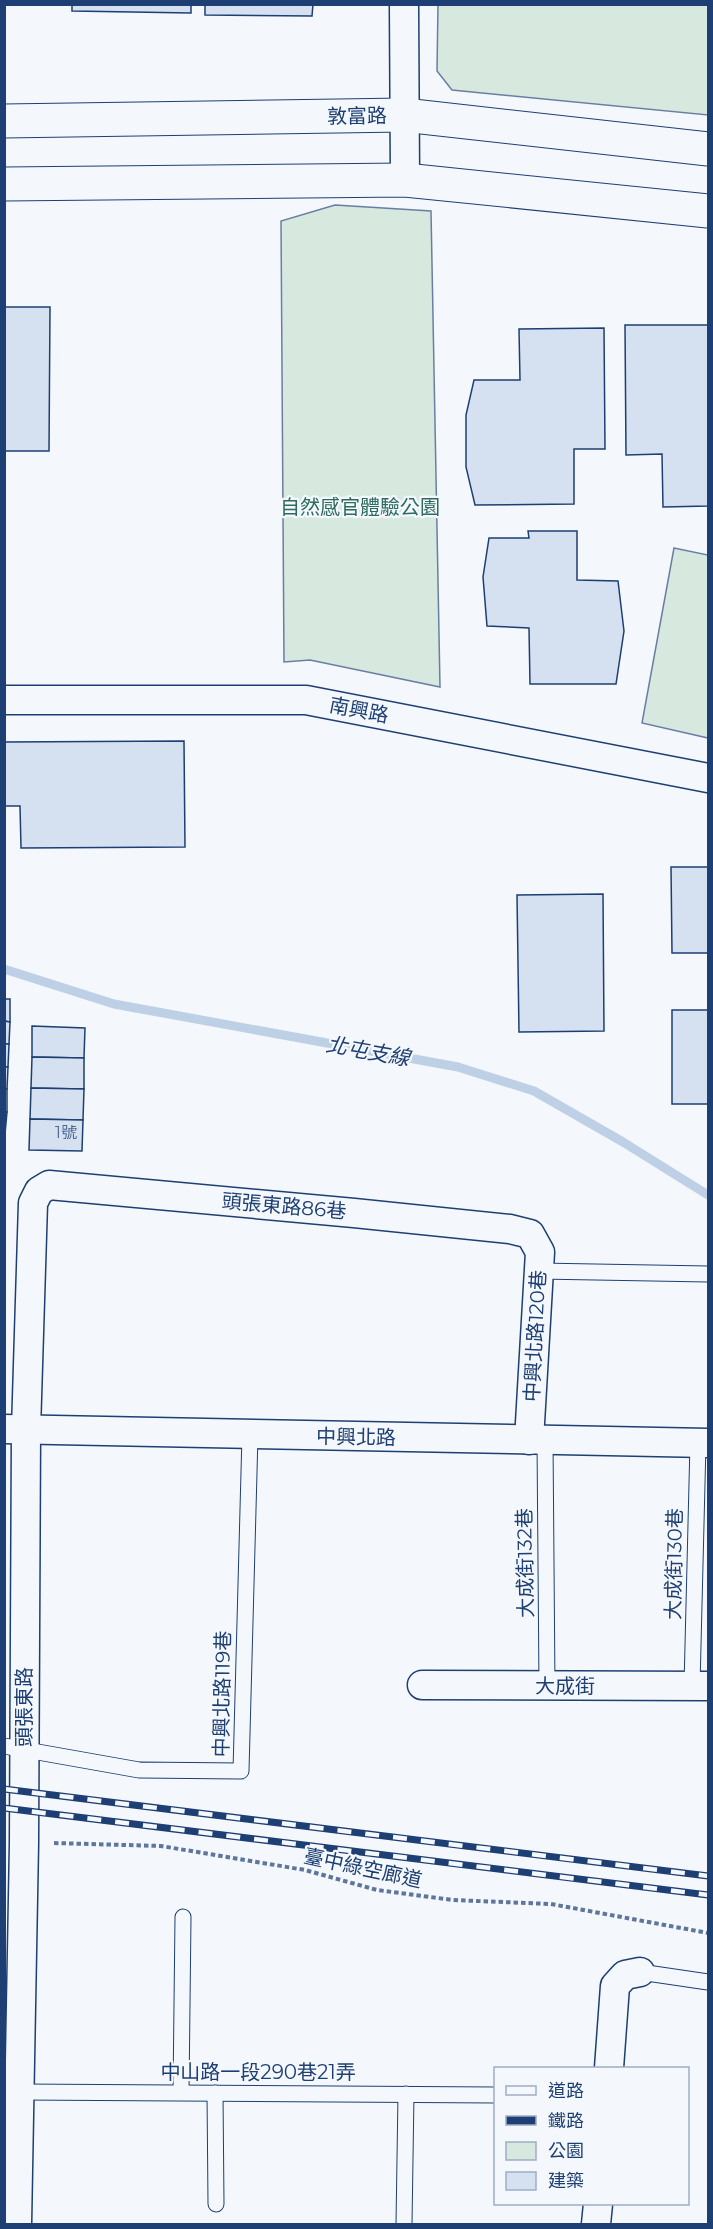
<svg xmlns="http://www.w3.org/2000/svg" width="713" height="2229" font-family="Montserrat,'Noto Sans TC',sans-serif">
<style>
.green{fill:#d7e8df;stroke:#687fa3;stroke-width:1.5}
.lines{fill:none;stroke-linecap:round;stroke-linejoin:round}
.stream{stroke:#bed0e5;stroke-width:9}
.building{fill:#d5e0f0;stroke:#1d3f73;stroke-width:1.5}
.service-casing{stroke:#1d3f73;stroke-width:17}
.minor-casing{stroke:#1d3f73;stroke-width:31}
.tertiary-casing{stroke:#1d3f73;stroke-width:35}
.path{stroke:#5e769c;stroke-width:4;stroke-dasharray:4.5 3;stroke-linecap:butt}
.service{stroke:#f4f7fb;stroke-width:15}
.minor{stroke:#f4f7fb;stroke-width:28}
.tertiary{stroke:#f4f7fb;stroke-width:33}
.rail-casing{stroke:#1d3f73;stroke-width:7}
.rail{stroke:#f4f7fb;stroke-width:4.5;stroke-dasharray:14;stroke-linecap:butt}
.labels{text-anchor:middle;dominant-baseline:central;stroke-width:4.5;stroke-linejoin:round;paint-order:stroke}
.number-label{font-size:16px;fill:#4b6792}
.street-label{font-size:20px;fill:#1d3f73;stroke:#f4f7fb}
.park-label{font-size:20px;fill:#2c6c60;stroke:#f4f7fb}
.water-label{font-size:21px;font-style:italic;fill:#1d3f73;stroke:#f4f7fb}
</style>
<rect width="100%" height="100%" fill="#f4f7fb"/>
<!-- green -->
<g class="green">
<polygon points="438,5 708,5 708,115 452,90 437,71"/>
<polygon points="335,205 431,211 440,687 310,660 284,662 281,221"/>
<polygon points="674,548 708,555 708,738 642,723"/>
</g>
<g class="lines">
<!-- stream -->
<polyline class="stream" points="4,969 114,1004 458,1067 534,1091 623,1142 708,1195"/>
</g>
<!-- building -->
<g class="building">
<polygon points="72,4 191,4 191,13 72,11"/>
<polygon points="205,4 313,4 312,16 205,15"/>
<polygon points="4,307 50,307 49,451 4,451"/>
<polygon points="625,325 708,325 708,506 663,507 662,454 626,455"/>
<polygon points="604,328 605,449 574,449 574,504 475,505 466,467 466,415 474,380 520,380 519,329"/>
<polygon points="528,531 577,531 577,580 618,581 624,631 616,684 530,684 529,628 487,626 483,577 489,538 529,538"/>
<polygon points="184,741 185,847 21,848 20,806 4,806 4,742"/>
<polygon points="671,867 708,867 708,953 672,953"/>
<polygon points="603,894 604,1031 519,1032 517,895"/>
<polygon points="4,999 10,999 10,1022 4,1021"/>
<rect x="672" y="1010" width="36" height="94"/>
<polygon points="4,1021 10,1022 9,1044 4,1044"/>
<polygon points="32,1026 85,1028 84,1058 32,1057"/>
<polygon points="4,1044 9,1044 8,1067 4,1067"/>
<polygon points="32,1057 84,1058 84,1089 31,1088"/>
<polygon points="4,1067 8,1067 7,1089 4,1089"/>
<polygon points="31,1088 84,1089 83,1120 30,1119"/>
<rect x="4" y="1089" width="3" height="23"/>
<polygon points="4,1112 7,1112 5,1134 4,1134"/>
<polygon points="30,1119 83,1120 82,1151 29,1150"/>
</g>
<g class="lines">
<!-- service casing -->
<g class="service-casing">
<g id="service">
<polyline points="539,1271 708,1274"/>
<polyline points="545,1440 547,1686"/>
<polyline points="692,1686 698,1443"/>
<polyline points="4,1746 139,1770 241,1771 250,1435"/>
<polyline points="640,1972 708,1982"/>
<polyline points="20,2092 496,2095"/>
<polyline points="181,2092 183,1917"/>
<polyline points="215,2093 216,2204"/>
<polyline points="404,2224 406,2094"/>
</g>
</g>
<!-- minor casing -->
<g class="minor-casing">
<g id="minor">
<polyline points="404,4 405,180"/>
<polyline points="4,700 306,700 708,778"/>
<polyline points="4,1429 708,1443"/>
<polyline points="422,1685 708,1686"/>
<polyline points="609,2068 615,1986 625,1975 640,1972"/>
<polyline points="17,2224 24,1843 26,1430 33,1203 39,1191 49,1185 354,1213 510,1229 530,1234 540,1252 529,1440"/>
<polyline points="596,2224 598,2204"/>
</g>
</g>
<!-- tertiary casing -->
<g class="tertiary-casing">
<g id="tertiary">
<polyline points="4,121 404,115 708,149"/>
<polyline points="4,184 405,180 708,211"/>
</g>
</g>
<!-- path -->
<polyline class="path" points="54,1843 161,1846 305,1870 377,1890 453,1900 551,1904 708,1933"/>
<!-- service -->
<use href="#service" class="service"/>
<!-- minor -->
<use href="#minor" class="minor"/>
<!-- tertiary -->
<use href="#tertiary" class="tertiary"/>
<!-- rail casing -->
<g class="rail-casing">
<g id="rail">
<polyline points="4,1789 708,1876"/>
<polyline points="4,1808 708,1895"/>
</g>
</g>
<!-- rail -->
<use href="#rail" class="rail"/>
</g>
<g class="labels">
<!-- number labels -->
<g class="number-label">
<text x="66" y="1132">1號</text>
</g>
<!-- street labels -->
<g class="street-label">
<text transform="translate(357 116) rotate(-1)">敦富路</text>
<text transform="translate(359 710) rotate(11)">南興路</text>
<text transform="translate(284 1206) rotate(5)">頭張東路86巷</text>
<text transform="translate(535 1336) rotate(-87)">中興北路120巷</text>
<text transform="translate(356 1437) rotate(1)">中興北路</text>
<text transform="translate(525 1563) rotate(-91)">大成街132巷</text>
<text transform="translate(674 1564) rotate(-89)">大成街130巷</text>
<text x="565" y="1686">大成街</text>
<text transform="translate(222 1694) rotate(-89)">中興北路119巷</text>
<text transform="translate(24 1707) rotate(-90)">頭張東路</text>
<text transform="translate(363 1868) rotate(12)">臺中綠空廊道</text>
<text x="258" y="2072">中山路一段290巷21弄</text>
</g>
<!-- park labels -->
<g class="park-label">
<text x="360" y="507">自然感官體驗公園</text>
</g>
<!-- water labels -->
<g class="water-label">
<text transform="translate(368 1051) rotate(10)">北屯支線</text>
</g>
</g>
<!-- border -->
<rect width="713" height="2229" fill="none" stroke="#1d3f73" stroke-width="12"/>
<!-- legend -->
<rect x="494" y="2067" width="195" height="138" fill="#f4f7fb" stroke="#9eadc5" stroke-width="1.5"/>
<rect x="506" y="2086" width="30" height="9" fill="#f4f7fb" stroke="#9eadc5" stroke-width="1.5"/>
<text x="548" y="2097" font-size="18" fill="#1d3f73">道路</text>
<rect x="506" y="2116" width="30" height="9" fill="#1d3f73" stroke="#9eadc5" stroke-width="1.5"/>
<text x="548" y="2127" font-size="18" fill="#1d3f73">鐵路</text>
<rect x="506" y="2142" width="30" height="18" fill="#d7e8df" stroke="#9eadc5" stroke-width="1.5"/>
<text x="548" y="2157" font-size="18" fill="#1d3f73">公園</text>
<rect x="506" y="2172" width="30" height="18" fill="#d5e0f0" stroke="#9eadc5" stroke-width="1.5"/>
<text x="548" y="2187" font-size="18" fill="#1d3f73">建築</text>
</svg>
